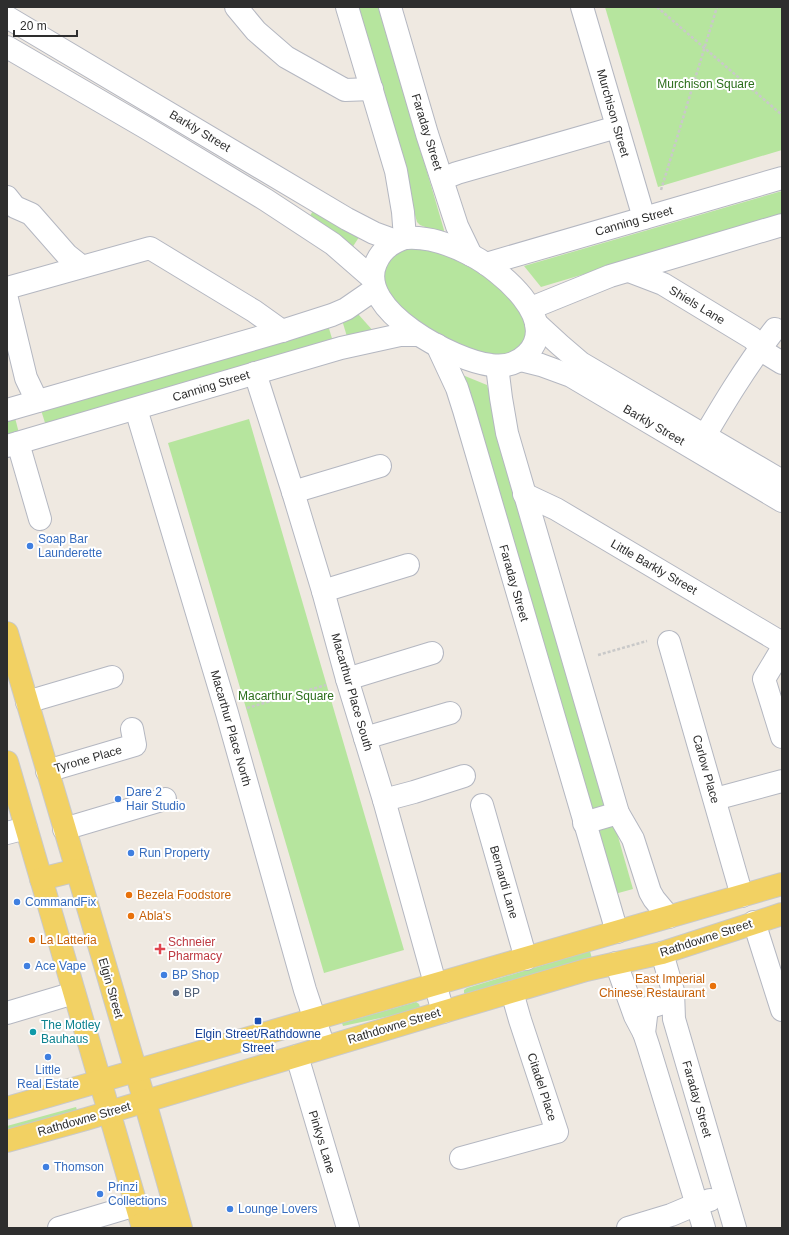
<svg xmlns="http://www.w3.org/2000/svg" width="789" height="1235" font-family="Helvetica,sans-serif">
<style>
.green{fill:#b6e59e}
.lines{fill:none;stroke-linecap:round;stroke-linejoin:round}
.minor-casing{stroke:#b4b7c1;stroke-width:24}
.major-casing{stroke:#c9c9c9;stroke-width:24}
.path{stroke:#c9c9c9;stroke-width:2.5;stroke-dasharray:3 2;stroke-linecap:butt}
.minor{stroke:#fff;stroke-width:22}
.major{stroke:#f2d163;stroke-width:22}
.shop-dot{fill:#3f7fe0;stroke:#fff;stroke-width:1.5}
.food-dot{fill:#e8710a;stroke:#fff;stroke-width:1.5}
.health-dot{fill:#e0444e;stroke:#fff;stroke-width:1.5}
.service-dot{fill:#5c6f8a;stroke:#fff;stroke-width:1.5}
.transit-dot{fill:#1a4fb4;stroke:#fff;stroke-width:1.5}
.culture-dot{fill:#0f9aa8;stroke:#fff;stroke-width:1.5}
.labels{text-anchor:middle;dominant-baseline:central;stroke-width:4;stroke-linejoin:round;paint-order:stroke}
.park-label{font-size:12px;fill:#2c6e1b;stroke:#fff}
.street-label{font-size:12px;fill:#2e2e2e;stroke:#fff}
.shop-label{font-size:12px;fill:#366cbe;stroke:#fff;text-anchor:start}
.food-label{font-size:12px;fill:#c56008;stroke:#fff;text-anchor:start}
.health-label{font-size:12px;fill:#be3a42;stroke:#fff;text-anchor:start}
.service-label{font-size:12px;fill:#4e5e75;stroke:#fff;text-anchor:start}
.culture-label{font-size:12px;fill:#0d838f;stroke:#fff;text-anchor:start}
.transit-label{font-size:12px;fill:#164399;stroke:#fff}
</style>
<rect width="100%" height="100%" fill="#efe9e1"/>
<!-- green -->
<g class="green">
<polygon points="356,7 379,7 444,230 443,234 420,225 417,222"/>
<polygon points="605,7 781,7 782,11 782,150 658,187"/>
<polygon points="782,191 782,215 541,287 524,266"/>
<polygon points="317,204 363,231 350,251 307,221"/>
<polygon points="409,247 418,247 446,254 486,275 523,308 527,340 509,356 487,357 430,331 391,299 384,284 384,269 390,259 395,254"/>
<polygon points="358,314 375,333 348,340 342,320"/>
<polygon points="327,322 334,345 47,429 40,407"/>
<polygon points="460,374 487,385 608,805 588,811"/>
<polygon points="14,414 20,437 7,440 7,416"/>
<polygon points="249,419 404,950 324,973 168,443"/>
<polygon points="614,825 615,826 633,889 611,895 593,831"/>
<polygon points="590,951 592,959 467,995 464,993 464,990 467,988"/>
<polygon points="416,1002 419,1004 420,1007 418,1010 343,1026 342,1023"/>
<polygon points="76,1107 77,1110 7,1130 7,1126"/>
</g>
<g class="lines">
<!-- minor casing -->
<g class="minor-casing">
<g id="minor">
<polyline points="236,7 256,31 286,57 345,90 372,89"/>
<polyline points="347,7 396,171 403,212 405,238"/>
<polyline points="390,7 427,134 457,226 471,255"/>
<polyline points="582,7 644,218"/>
<polyline points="7,17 347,219 374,233 396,241"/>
<polyline points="7,47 148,129 266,200 333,244 372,278"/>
<polyline points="442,179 457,173 617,127"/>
<polyline points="7,197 15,207 31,214 67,255 81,266"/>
<path d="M405,238c22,-2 47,7 66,17 29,15 90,65 56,99 -10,10 -23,13 -36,11 -36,-4 -136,-55 -115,-102 5,-12 16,-21 29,-25z"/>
<polyline points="486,264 782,178"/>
<polyline points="629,271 663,284 752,338 769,355 782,363"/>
<polyline points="7,288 150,248 254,311 282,331"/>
<polyline points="7,299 26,378 37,401"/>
<polyline points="531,308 610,276 782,225"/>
<polyline points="536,323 560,345 581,363 782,481"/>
<polyline points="437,345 457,388 464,410 617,932"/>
<polyline points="521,360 541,365 571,376 782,501"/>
<polyline points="497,366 501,398 507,433 618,813 633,839 650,892 654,899 669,917"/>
<polyline points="255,373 293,492 323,591 347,679 384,800 443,1012"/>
<polyline points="136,409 227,713 305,990 324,1047"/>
<polyline points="7,410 282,331 332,315 346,309 375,289"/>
<polyline points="18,443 40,519"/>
<polyline points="7,446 341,348 400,335 417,335"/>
<path d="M697,449c24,-41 48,-82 78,-120"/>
<polyline points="293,492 380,466"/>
<polyline points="524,494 556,509 782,643"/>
<polyline points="323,591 408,565"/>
<polyline points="669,642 742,896"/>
<polyline points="782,649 764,679 782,737"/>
<polyline points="347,679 432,653"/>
<polyline points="27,702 112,677"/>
<polyline points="365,738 450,713"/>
<polyline points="47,771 135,745 132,729"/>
<polyline points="715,799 782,781"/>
<polyline points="384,800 414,792 464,776"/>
<polyline points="482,805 526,959"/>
<polyline points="584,823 618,813"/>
<polyline points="64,829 165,799"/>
<polyline points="7,833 26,828"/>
<polyline points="754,922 782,1010"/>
<polyline points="662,953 673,991 674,1019 735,1228"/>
<polyline points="616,963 635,1016 644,1033 648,1045 704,1228"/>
<polyline points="7,1013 74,993"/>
<polyline points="644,1033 647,1008 673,1000"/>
<polyline points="297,1056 348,1228"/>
<polyline points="461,1158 557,1132 520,1020 512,992"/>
<polyline points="59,1228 136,1205"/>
<polyline points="628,1228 671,1215 697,1204 710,1200"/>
</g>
</g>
<!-- major casing -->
<g class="major-casing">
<g id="major">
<path d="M7,633c58,198 118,396 174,595"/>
<polyline points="7,762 143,1228"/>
<polyline points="41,879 77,870"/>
<polyline points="7,1108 782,884"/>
<polyline points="7,1141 86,1119 443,1012 586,970 662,953 782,914"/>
<polyline points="142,1224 176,1213"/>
</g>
</g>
<!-- path -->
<g class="path">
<polyline points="657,7 782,115"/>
<polyline points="661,190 717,7"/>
<polyline points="598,655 647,641"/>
<polyline points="247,708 326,685"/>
</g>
<!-- minor -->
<use href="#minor" class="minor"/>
<!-- major -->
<use href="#major" class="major"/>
</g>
<!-- markers -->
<g class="shop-dot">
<circle cx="30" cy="546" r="4"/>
<circle cx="118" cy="799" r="4"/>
<circle cx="131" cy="853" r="4"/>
<circle cx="17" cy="902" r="4"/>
<circle cx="27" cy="966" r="4"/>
<circle cx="164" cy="975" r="4"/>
<circle cx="48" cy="1057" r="4"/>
<circle cx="46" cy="1167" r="4"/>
<circle cx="100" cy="1194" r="4"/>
<circle cx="230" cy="1209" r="4"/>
</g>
<g class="food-dot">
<circle cx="129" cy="895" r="4"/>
<circle cx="131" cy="916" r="4"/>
<circle cx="32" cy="940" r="4"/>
<circle cx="713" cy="986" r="4"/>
</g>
<path class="health-dot" d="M158 943h4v4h4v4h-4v4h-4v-4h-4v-4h4z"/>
<circle class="service-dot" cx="176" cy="993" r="4"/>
<rect class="transit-dot" x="254" y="1017" width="8" height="8" rx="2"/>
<circle class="culture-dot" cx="33" cy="1032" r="4"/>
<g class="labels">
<!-- park labels -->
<g class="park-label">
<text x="706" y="84">Murchison Square</text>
<text x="286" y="696">Macarthur Square</text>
</g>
<!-- street labels -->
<g class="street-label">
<text transform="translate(613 113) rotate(74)">Murchison Street</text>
<text transform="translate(200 131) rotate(31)">Barkly Street</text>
<text transform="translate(427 132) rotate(73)">Faraday Street</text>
<text transform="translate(634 221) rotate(-16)">Canning Street</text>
<text transform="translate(697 305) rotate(31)">Shiels Lane</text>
<text transform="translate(211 386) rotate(-17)">Canning Street</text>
<text transform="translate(654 425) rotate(30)">Barkly Street</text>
<text transform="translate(654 567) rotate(30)">Little Barkly Street</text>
<text transform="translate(514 583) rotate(74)">Faraday Street</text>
<text transform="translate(352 692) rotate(74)">Macarthur Place South</text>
<text transform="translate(231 728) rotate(74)">Macarthur Place North</text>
<text transform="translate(88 759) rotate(-16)">Tyrone Place</text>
<text transform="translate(706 769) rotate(74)">Carlow Place</text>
<text transform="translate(504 882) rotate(74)">Bernardi Lane</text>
<text transform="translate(706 938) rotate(-18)">Rathdowne Street</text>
<text transform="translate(111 988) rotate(74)">Elgin Street</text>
<text transform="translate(394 1026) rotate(-17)">Rathdowne Street</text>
<text transform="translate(542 1087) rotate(72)">Citadel Place</text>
<text transform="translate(697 1099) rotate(74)">Faraday Street</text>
<text transform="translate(84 1119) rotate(-16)">Rathdowne Street</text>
<text transform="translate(322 1142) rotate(73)">Pinkys Lane</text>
</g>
<!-- shop labels -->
<g class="shop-label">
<text x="38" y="539">Soap Bar<tspan x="38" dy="14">Launderette</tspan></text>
<text x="126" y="792">Dare 2<tspan x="126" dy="14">Hair Studio</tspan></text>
<text x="139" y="853">Run Property</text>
<text x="25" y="902">CommandFix</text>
<text x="35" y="966">Ace Vape</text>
<text x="172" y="975">BP Shop</text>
<text x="48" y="1070" text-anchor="middle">Little<tspan x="48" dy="14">Real Estate</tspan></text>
<text x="54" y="1167">Thomson</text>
<text x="108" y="1187">Prinzi<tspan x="108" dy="14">Collections</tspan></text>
<text x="238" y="1209">Lounge Lovers</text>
</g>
<!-- food labels -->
<g class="food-label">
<text x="137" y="895">Bezela Foodstore</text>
<text x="139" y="916">Abla's</text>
<text x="40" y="940">La Latteria</text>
<text x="705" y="979" text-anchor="end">East Imperial<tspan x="705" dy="14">Chinese Restaurant</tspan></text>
</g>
<!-- health labels -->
<g class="health-label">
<text x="168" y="942">Schneier<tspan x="168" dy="14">Pharmacy</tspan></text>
</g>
<!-- service labels -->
<g class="service-label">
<text x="184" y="993">BP</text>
</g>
<!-- culture labels -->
<g class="culture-label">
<text x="41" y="1025">The Motley<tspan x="41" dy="14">Bauhaus</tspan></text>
</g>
<!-- transit labels -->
<g class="transit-label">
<text x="258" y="1034">Elgin Street/Rathdowne<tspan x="258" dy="14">Street</tspan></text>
</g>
</g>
<!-- border -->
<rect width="789" height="1235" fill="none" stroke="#2e2e2e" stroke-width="16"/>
<!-- scale -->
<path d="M14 30v6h63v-6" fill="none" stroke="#2e2e2e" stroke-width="2"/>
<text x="20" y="30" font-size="12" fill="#2e2e2e" stroke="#ffffff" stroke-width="3" paint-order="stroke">20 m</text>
</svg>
